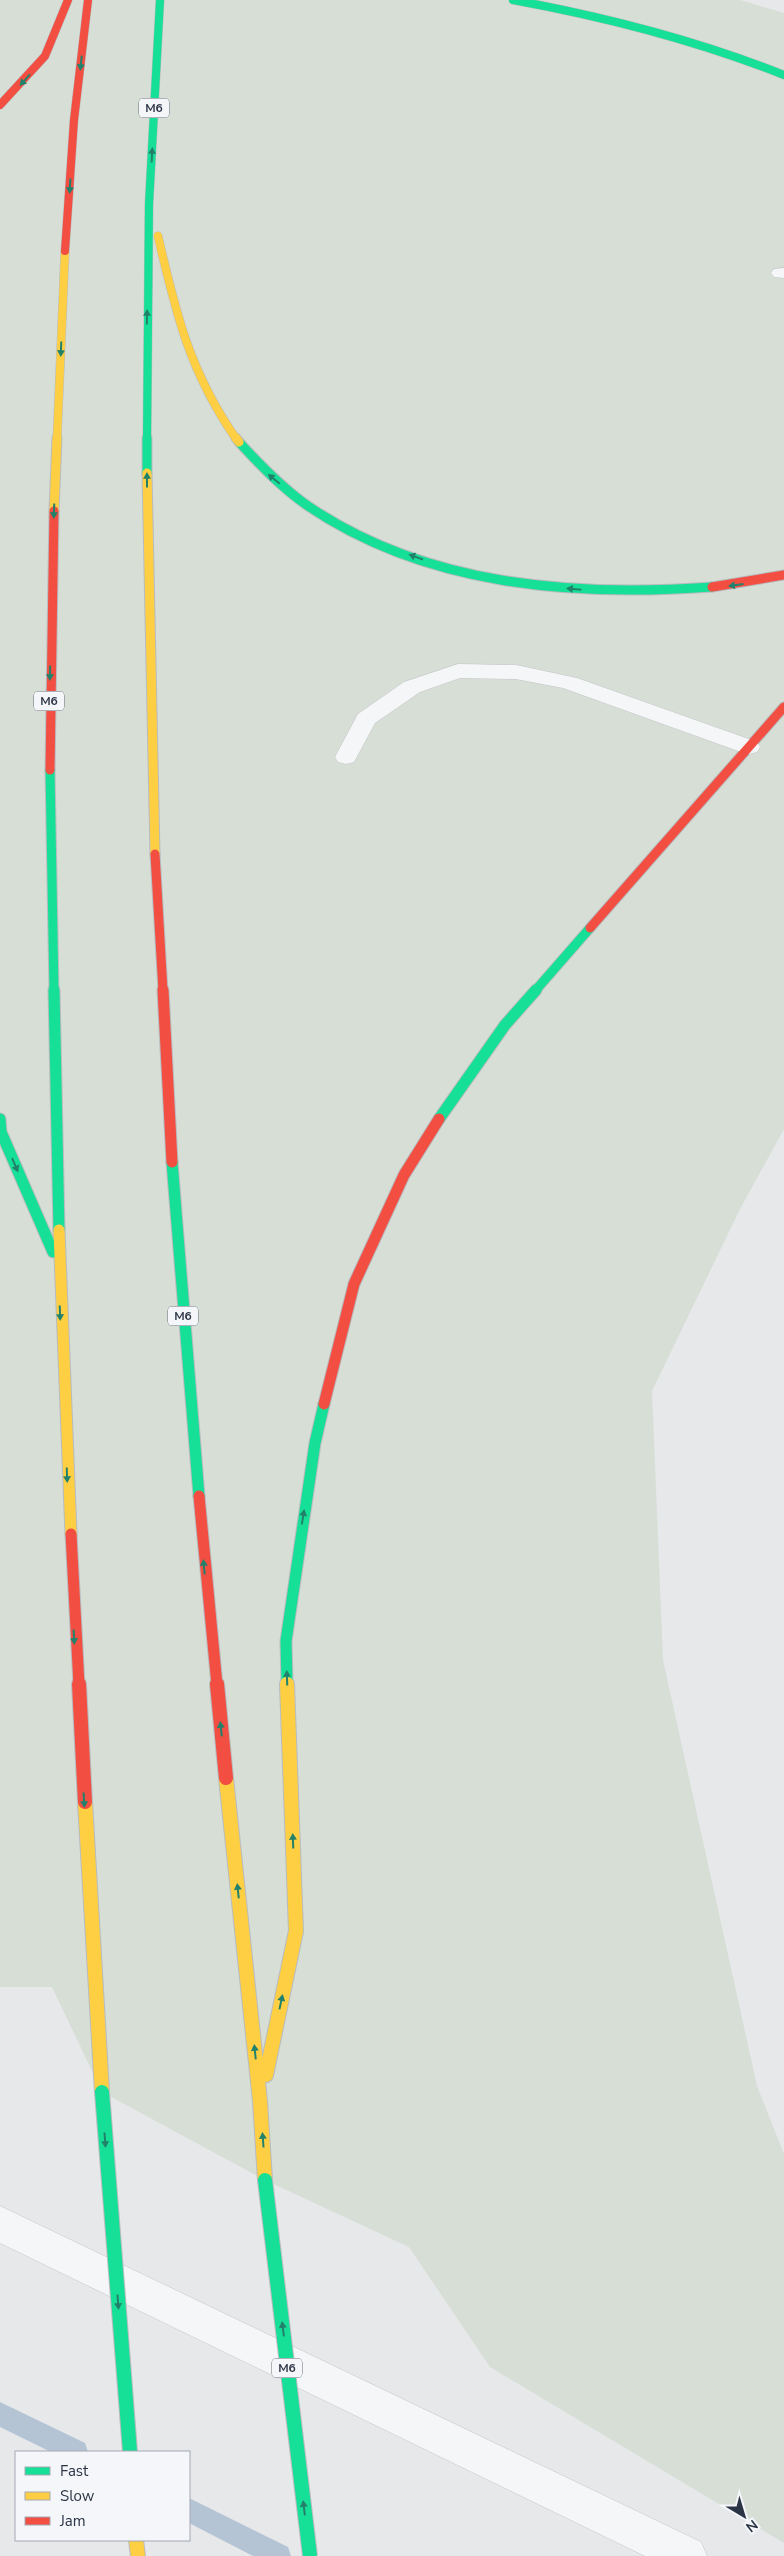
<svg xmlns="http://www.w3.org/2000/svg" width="784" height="2556" font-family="'Nunito Sans',sans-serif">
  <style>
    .green { fill: #d6ded6 }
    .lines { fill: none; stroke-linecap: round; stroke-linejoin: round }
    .stream { fill: #b4c4d5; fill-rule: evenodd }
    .lane-casing { stroke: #c4c6c8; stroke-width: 1 }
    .street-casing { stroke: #c4c6c8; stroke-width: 1 }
    .fast-far2-casing { stroke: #b8bbbf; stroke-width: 9 }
    .fast-far1-casing { stroke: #b8bbbf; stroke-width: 11 }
    .fast-casing { stroke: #b8bbbf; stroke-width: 13 }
    .slow-far3-casing { stroke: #b8bbbf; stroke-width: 9 }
    .slow-far2-casing { stroke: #b8bbbf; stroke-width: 11 }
    .slow-far1-casing { stroke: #b8bbbf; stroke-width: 13 }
    .slow-casing { stroke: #b8bbbf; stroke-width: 16 }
    .jam-far3-casing { stroke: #b8bbbf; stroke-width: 9 }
    .jam-far2-casing { stroke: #b8bbbf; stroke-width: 11 }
    .jam-far1-casing { stroke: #b8bbbf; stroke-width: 13 }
    .jam-casing { stroke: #b8bbbf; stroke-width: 16 }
    .lane { fill: #f5f6f7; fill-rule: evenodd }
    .street { fill: #f5f6f7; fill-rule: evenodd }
    .fast-far2 { stroke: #16e098; stroke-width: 8 }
    .fast-far1 { stroke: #16e098; stroke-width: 9 }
    .fast { stroke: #16e098; stroke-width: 11 }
    .slow-far3 { stroke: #ffcf43; stroke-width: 8 }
    .slow-far2 { stroke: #ffcf43; stroke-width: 9 }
    .slow-far1 { stroke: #ffcf43; stroke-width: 11 }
    .slow { stroke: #ffcf43; stroke-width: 14 }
    .jam-far3 { stroke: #f24e42; stroke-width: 8 }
    .jam-far2 { stroke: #f24e42; stroke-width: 9 }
    .jam-far1 { stroke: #f24e42; stroke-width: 11 }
    .jam { stroke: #f24e42; stroke-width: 14 }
    .fast-bridge-casing { stroke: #b8bbbf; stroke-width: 16; stroke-linecap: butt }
    .fast-bridge { stroke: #16e098; stroke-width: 14 }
    .oneway { fill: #22816a }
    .labels { text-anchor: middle; stroke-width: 4; stroke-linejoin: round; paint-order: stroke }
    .shield { fill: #f4f6f9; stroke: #676e7b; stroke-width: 1 }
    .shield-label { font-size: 12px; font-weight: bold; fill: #2b3445 }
  </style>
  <rect width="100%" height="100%" fill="#e6e8ea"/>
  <path class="green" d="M0,0H740L784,13V1129L740,1209L652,1391L663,1660L757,2086L784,2154V2543L490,2367L409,2247L265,2180L102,2092L52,1987H0Z"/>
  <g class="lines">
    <path class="stream" d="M0,2402L85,2443L88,2452H51L0,2427Z
      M189,2498L288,2547L291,2556H253L189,2523Z"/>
    <defs>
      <path id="lane" d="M784,268V278L774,277L771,273L774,269Z
        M458,664L516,665L577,678L757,742L760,747L757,752L749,754L741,752L563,688L516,679L460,678L420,692L375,723L354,762L346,764L338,762L335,757L358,714L404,682Z"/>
      <path id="street" d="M0,2206L701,2542L707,2556H645L0,2243Z"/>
      <path id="fast-far2" d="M513,0C606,17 696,40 784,75
        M147,440L149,204L160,0"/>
      <path id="fast-far1" d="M239,442C260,465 282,488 308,506C426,586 574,597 712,587
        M147,473V438
        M50,770L54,991
        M535,991L590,928"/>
      <path id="fast" d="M54,990L59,1230
        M0,1119L1,1132L53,1252
        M439,1119L505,1025L536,990
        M172,1162L199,1496
        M287,1683L286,1641L315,1443L324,1404"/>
      <path id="slow-far3" d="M158,236C176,314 190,373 237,440
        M57,440L65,251"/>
      <path id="slow-far2" d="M236,438L239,442
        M147,473L155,854
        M54,511L57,438"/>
      <path id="slow-far1" d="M59,1230L71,1534"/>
      <path id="slow" d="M226,1778L260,2101L265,2180
        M85,1802L102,2092
        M266,2075L296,1931L287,1684
        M136,2540L138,2556"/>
      <path id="jam-far3" d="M0,105L45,56L68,0
        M65,251L74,120L88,0"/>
      <path id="jam-far2" d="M712,587L784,575
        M50,770L54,511
        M155,854L163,991
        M590,928L784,707"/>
      <path id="jam-far1" d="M163,990L172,1162
        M324,1404L354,1284L404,1175L439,1119
        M199,1496L217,1685
        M71,1534L79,1685"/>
      <path id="jam" d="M79,1684L85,1802
        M217,1684L226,1778"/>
    </defs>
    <use href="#lane" class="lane-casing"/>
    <use href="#street" class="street-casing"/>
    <use href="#fast-far2" class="fast-far2-casing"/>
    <use href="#fast-far1" class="fast-far1-casing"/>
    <use href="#fast" class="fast-casing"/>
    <use href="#slow-far3" class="slow-far3-casing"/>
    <use href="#slow-far2" class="slow-far2-casing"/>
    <use href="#slow-far1" class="slow-far1-casing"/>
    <use href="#slow" class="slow-casing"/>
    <use href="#jam-far3" class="jam-far3-casing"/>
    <use href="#jam-far2" class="jam-far2-casing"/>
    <use href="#jam-far1" class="jam-far1-casing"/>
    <use href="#jam" class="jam-casing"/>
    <use href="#lane" class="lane"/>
    <use href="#street" class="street"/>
    <use href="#fast-far2" class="fast-far2"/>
    <use href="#fast-far1" class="fast-far1"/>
    <use href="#fast" class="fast"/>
    <use href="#slow-far3" class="slow-far3"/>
    <use href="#slow-far2" class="slow-far2"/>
    <use href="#slow-far1" class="slow-far1"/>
    <use href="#slow" class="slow"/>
    <use href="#jam-far3" class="jam-far3"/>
    <use href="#jam-far2" class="jam-far2"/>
    <use href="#jam-far1" class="jam-far1"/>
    <use href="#jam" class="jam"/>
    <defs>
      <path id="fast-bridge" d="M102,2092L130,2452
        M265,2180L310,2556"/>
    </defs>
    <use href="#fast-bridge" class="fast-bridge-casing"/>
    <use href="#fast-bridge" class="fast-bridge"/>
  </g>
  <defs><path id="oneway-solid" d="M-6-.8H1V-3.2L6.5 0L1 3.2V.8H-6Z" transform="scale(1.25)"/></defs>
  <g class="oneway">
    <use href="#oneway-solid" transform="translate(81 63) rotate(96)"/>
    <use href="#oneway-solid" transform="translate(25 80) rotate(132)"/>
    <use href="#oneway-solid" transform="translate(152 155) rotate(-87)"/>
    <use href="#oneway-solid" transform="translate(70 186) rotate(93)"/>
    <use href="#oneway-solid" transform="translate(147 317) rotate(-89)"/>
    <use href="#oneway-solid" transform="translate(61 349) rotate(92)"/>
    <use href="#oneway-solid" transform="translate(274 479) rotate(-141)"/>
    <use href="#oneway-solid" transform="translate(147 480) rotate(-90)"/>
    <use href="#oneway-solid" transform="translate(54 511) rotate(92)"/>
    <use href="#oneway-solid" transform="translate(416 557) rotate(-161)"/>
    <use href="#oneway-solid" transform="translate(736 585) rotate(172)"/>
    <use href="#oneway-solid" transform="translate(574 589) rotate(-175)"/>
    <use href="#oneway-solid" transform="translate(50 673) rotate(91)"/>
    <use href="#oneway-solid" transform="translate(15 1165) rotate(67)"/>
    <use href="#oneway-solid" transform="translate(60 1313) rotate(88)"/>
    <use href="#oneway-solid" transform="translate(67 1475) rotate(88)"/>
    <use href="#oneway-solid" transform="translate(303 1517) rotate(-81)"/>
    <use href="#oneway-solid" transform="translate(204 1567) rotate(-95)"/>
    <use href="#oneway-solid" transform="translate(74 1637) rotate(87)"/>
    <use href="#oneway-solid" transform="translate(287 1678) rotate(-92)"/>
    <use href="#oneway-solid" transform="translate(221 1729) rotate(-96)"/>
    <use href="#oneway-solid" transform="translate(84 1800) rotate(87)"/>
    <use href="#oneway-solid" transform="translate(293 1841) rotate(-92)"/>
    <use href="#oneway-solid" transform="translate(238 1891) rotate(-96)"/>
    <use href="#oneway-solid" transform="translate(281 2002) rotate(-78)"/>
    <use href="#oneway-solid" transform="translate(255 2052) rotate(-96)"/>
    <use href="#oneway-solid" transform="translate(105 2140) rotate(86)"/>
    <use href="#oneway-solid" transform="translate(263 2140) rotate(-94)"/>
    <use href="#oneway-solid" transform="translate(118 2302) rotate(86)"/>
    <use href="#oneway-solid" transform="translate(283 2329) rotate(-97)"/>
    <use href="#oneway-solid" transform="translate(304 2508) rotate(-97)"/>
  </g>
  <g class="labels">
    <g class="shield">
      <rect x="139" y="98.5" width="30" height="19" rx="4"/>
      <rect x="34" y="691.5" width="30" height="19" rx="4"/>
      <rect x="168" y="1306.5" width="30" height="19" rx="4"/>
      <rect x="272" y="2358.5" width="30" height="19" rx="4"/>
    </g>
    <g class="shield-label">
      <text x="154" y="112">M6</text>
      <text x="49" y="705">M6</text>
      <text x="183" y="1320">M6</text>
      <text x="287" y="2372">M6</text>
    </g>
  </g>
  <rect x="15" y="2451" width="175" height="90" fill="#f4f6f9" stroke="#a4a8b1"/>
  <rect x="25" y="2467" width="25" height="8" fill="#16e098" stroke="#a4a8b1"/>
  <text x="60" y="2476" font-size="15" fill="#2b3445">Fast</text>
  <rect x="25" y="2492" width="25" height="8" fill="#ffcf43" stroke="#a4a8b1"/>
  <text x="60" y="2501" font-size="15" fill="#2b3445">Slow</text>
  <rect x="25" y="2517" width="25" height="8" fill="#f24e42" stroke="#a4a8b1"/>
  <text x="60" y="2526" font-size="15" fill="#2b3445">Jam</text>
  <g transform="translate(744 2516) rotate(142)" stroke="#f4f6f9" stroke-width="4" paint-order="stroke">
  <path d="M0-4L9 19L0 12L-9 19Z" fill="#2b3445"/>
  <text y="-8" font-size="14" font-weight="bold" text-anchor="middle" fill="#2b3445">N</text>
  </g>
</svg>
